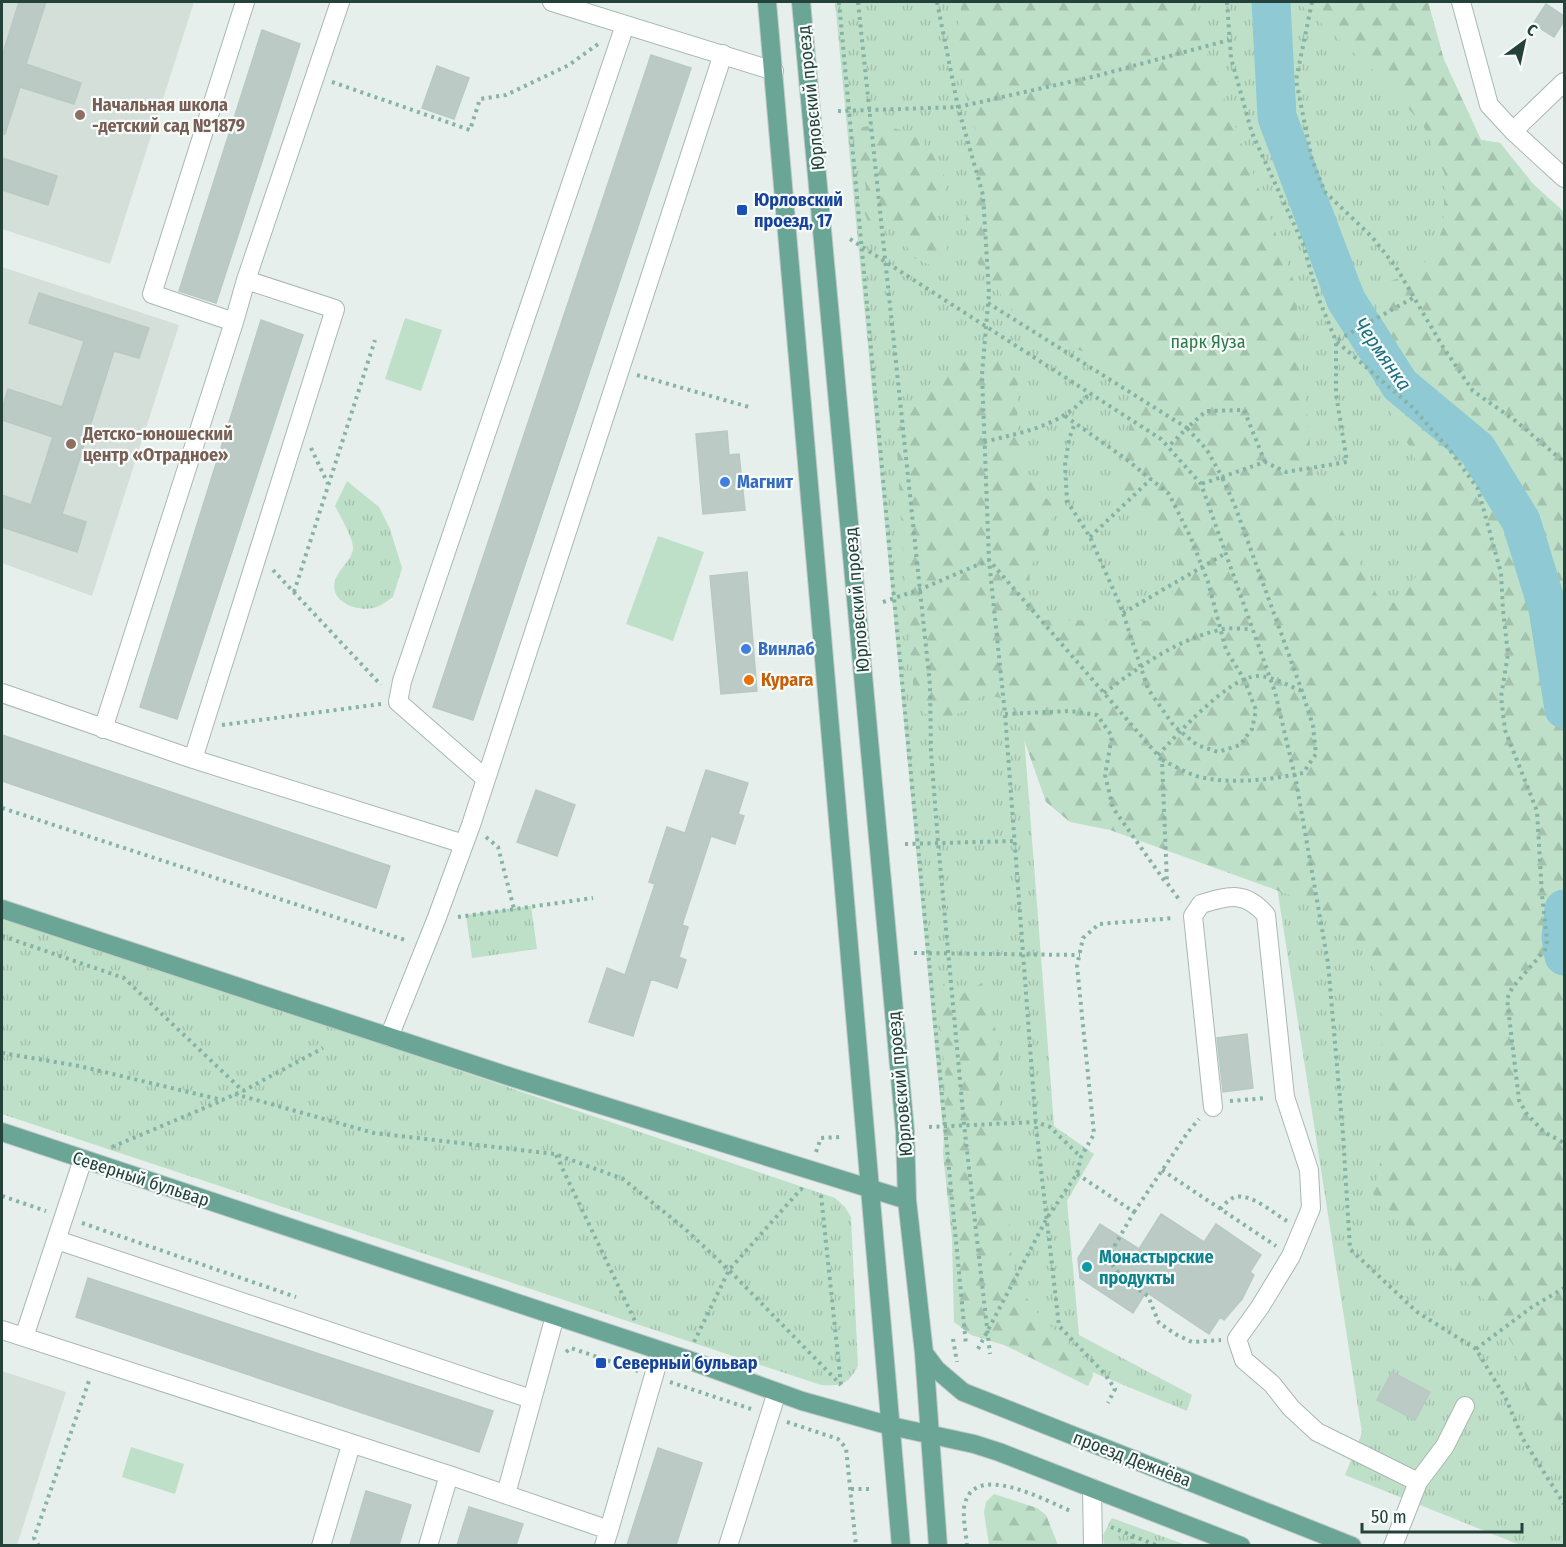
<svg xmlns="http://www.w3.org/2000/svg" width="1566" height="1547" font-family="'Fira Sans Condensed',sans-serif">
  <style>
    .built { fill: #d4dfda }
    .grass { fill: url(#grass-tufts) }
    .forest { fill: url(#forest-firs) }
    .pitch { fill: #bfe0c8 }
    .lines { fill: none; stroke-linecap: round; stroke-linejoin: round }
    .river { stroke: #8ec9d4; stroke-width: 39 }
    .building { fill: #bbcac4; stroke: #b8c9c2; stroke-width: 1.5 }
    .minor-casing { stroke: #a8b8b2; stroke-width: 20 }
    .major-casing { stroke: #c2cac8; stroke-width: 20 }
    .path { stroke: #86b3a5; stroke-width: 4; stroke-dasharray: 3 4.5; stroke-linecap: butt }
    .minor { stroke: #fff; stroke-width: 18 }
    .major { stroke: #6aa596; stroke-width: 18 }
    .education-dot { fill: #8d6e63; stroke: #f7fbf9; stroke-width: 2 }
    .transit-dot { fill: #1a4fb4; stroke: #f7fbf9; stroke-width: 2 }
    .shop-dot { fill: #3f7fe0; stroke: #f7fbf9; stroke-width: 2 }
    .food-dot { fill: #e8710a; stroke: #f7fbf9; stroke-width: 2 }
    .culture-dot { fill: #0f9aa8; stroke: #f7fbf9; stroke-width: 2 }
    .labels { text-anchor: middle; stroke-width: 4.5; stroke-linejoin: round; paint-order: stroke }
    .street-label { font-size: 18px; fill: #24423a; stroke: #f7fbf9 }
    .education-label { font-size: 18px; font-weight: bold; fill: #785e54; stroke: #f7fbf9; text-anchor: start }
    .transit-label { font-size: 18px; font-weight: bold; fill: #164399; stroke: #f7fbf9; text-anchor: start }
    .park-label { font-size: 18px; fill: #2d7a4b; stroke: #f7fbf9 }
    .shop-label { font-size: 18px; font-weight: bold; fill: #366cbe; stroke: #f7fbf9; text-anchor: start }
    .food-label { font-size: 18px; font-weight: bold; fill: #c56008; stroke: #f7fbf9; text-anchor: start }
    .culture-label { font-size: 18px; font-weight: bold; fill: #0d838f; stroke: #f7fbf9; text-anchor: start }
    .water-label { font-size: 20px; font-style: italic; fill: #1c6f80; stroke: #f7fbf9 }
  </style>
  <defs>
    <pattern id="grass-tufts" width="24" height="20" patternUnits="userSpaceOnUse" patternTransform="scale(1.5)"><rect width="24" height="20" fill="#bfe0c8"/><path d="M3 7l-1-3M5 7V3M7 7l1-3M15 17l-1-3M17 17v-4M19 17l1-3" fill="none" stroke="#a4c1ad"/></pattern>
    <pattern id="forest-firs" width="22" height="20" patternUnits="userSpaceOnUse" patternTransform="scale(1.5)"><rect width="22" height="20" fill="#bfe0c8"/><path d="M5 1l3.5 6h-7zM16 11l3.5 6h-7z" fill="#a4c1ad"/></pattern>
  </defs>
  <rect width="100%" height="100%" fill="#e6efeb"/>
  <path class="built" d="M2,2H194L110,264L2,229Z
    M2,267L179,325L92,596L2,563Z
    M2,1371L66,1392L17,1545H2Z"/>
  <path class="grass" d="M835,2H1428L1444,60L1481,140L1500,143L1533,184L1564,212V1545H1520L1345,1475L1362,1433L1262,791L1020,682L1054,1126L1094,1154L1067,1201L1079,1335L1192,1395L1187,1411L961,1318Z
    M347,481L379,507L390,529L402,568L393,597C387,601 379,607 373,608C356,612 329,601 335,581C338,569 352,560 353,549C354,539 340,516 335,506Z
    M531,906L537,949L472,958L466,915Z
    M2,918L74,940L835,1198L845,1207L851,1217L858,1366C848,1385 841,1386 821,1385L2,1114Z
    M1112,1518L1186,1545H1104L1103,1535Z"/>
  <path class="forest" d="M961,2H1196L1194,18L1295,284L1313,476L1380,601L1398,603L1422,568L1415,457L1376,386L1369,331L1390,281L1415,273L1432,254L1443,228L1445,175L1424,127L1387,83L1301,5L1300,2H1428L1444,60L1481,140L1500,143L1533,184L1564,212V1450L1529,1401L1515,1348L1484,1299L1373,1194L1385,1142L1379,976L1349,931L1298,898L1110,830L1070,822L1046,802L1010,700L983,694L965,711L938,721L924,713L914,695L905,588L896,432L922,390L968,356L1005,362L1018,383L1017,425L1025,469L1054,508L1046,545L1030,566L1029,593L1045,620L1167,621L1180,556L1116,488L1136,396L1098,356L1046,340L1022,323L973,257L965,226L977,135L953,48L961,9Z
    M884,125L916,135L931,152L948,182L935,214L947,248L939,269L914,258L897,230L875,227L867,219L863,209L866,187L855,145L862,127Z
    M943,980L947,992L957,997L982,983L998,1038L1000,1107L1006,1152L1012,1266L1019,1287L1038,1314L1092,1366L1093,1376L1088,1386L1004,1345L971,1335L954,1322L952,1239L943,1154L946,1082L936,987Z
    M994,1494L1037,1508L1046,1515L1058,1545H989L984,1512L986,1502Z"/>
  <path class="pitch" d="M405,318L442,330L421,391L385,379Z
    M658,536L704,552L673,641L626,624Z
    M131,1447L184,1464L175,1494L122,1477Z"/>
  <g class="lines">
    <path class="river" d="M1271,2L1277,117L1346,300L1400,385L1477,449L1521,521L1548,609L1564,709
      M1564,909L1561,938L1564,956"/>
  </g>
  <path class="building" d="M19,2H46L26,64L81,83L74,104L20,87L5,134H2V56Z
    M1546,4L1564,16V21L1554,37L1533,24Z
    M262,30L300,44L216,303L179,291Z
    M651,55L691,68L473,720L433,707Z
    M437,66L469,78L454,119L422,108Z
    M2,158L57,176L48,205L2,190Z
    M39,293L149,328L139,358L114,351L62,514L86,522L77,552L2,527V495L31,505L53,437L2,420V409L8,389L62,407L84,341L29,323Z
    M261,320L303,335L177,719L140,707Z
    M727,431L729,455L739,454L745,510L703,514L696,434Z
    M747,572L757,691L721,694L710,576Z
    M2,735L390,866L376,908L2,781Z
    M706,770L748,783L738,814L744,816L735,844L711,836L682,925L688,927L679,957L686,960L677,988L651,979L633,1036L589,1022L607,968L625,975L655,884L649,882L667,827L685,833Z
    M536,790L575,805L557,856L517,842Z
    M1247,1034L1253,1088L1223,1092L1217,1038Z
    M1161,1214L1204,1242L1216,1224L1261,1255L1250,1272L1254,1275L1242,1299L1224,1320L1220,1317L1209,1334L1146,1292L1133,1313L1080,1278L1078,1258L1100,1224L1139,1249Z
    M88,1278L493,1411L479,1452L76,1317Z
    M1392,1372L1430,1392L1415,1420L1377,1400Z
    M658,1448L702,1463L676,1545H627Z
    M366,1491L411,1505L399,1545H350Z
    M469,1507L523,1524L516,1545H457Z"/>
  <g class="lines">
    <defs>
      <path id="minor" d="M552,2L774,71
        M1461,2L1489,105L1513,131L1564,178
        M1513,131L1564,82
        M234,322L246,280
        M2,693L193,759L464,844
        M103,729L234,322L152,294L245,2
        M193,759L335,309L246,280L340,2
        M486,779L398,702L402,681L625,25
        M389,1037L436,920L471,825L723,54
        M1213,1107L1193,916L1201,904C1228,896 1245,890 1266,915L1285,1097L1309,1170L1311,1208L1291,1256L1260,1307L1237,1339L1244,1360L1272,1384L1291,1408L1317,1432L1418,1482L1445,1446L1465,1406
        M57,1240L531,1399
        M2,1330L449,1475L428,1546
        M24,1337L83,1159
        M449,1475L609,1530L604,1546
        M1092,1488L1093,1546
        M506,1494L555,1316
        M609,1530L661,1351
        M321,1546L351,1445
        M728,1546L777,1392
        M1393,1546L1418,1482"/>
      <path id="major" d="M767,2L901,1546
        M801,2L905,1131L907,1200L924,1353L938,1546
        M2,909L511,1077L907,1200
        M2,1132L686,1359L802,1401L891,1426L974,1444L999,1452L1241,1546
        M924,1353L936,1369L963,1392L1352,1546"/>
    </defs>
    <use href="#minor" class="minor-casing"/>
    <use href="#major" class="major-casing"/>
    <path class="path" d="M839,2L894,598L966,1345
      M858,2L930,685L931,752L938,842L964,1124L990,1354
      M937,2L958,107L983,195L989,293L982,374L989,560L1005,714L1036,1126L1059,1326L1104,1373L1115,1389L1108,1403
      M1227,2L1231,58L1252,133L1303,244L1318,297L1336,341L1412,407L1449,449L1478,489L1501,573L1503,610L1508,654L1501,697L1505,730L1537,811L1542,895L1547,941L1545,950L1512,988L1507,999L1519,1100L1526,1113L1544,1132L1564,1143
      M1312,2L1296,80L1312,160L1325,192L1372,237L1396,267L1443,347L1473,391L1517,422L1564,462
      M332,82L470,130L480,99L506,95L569,65L598,44
      M838,111L958,107L1096,76L1229,40
      M850,239L1161,439L1201,484L1275,692L1296,781L1328,963L1343,1134L1350,1249L1417,1312L1476,1349L1506,1399L1523,1439L1564,1504
      M988,303L1187,428L1168,447
      M637,375L749,407
      M1065,416L1075,423L1126,459L1169,494L1191,538L1208,582L1226,650L1244,679L1256,710L1252,729L1240,745L1218,752L1197,745L1174,726L1148,689L1121,607L1090,537L1067,501L1065,465L1069,439L1075,423
      M984,442C1026,431 1060,427 1090,393
      M311,448L328,484
      M1265,462L1244,410L1206,411L1187,428L1207,450L1222,477L1265,462L1286,472L1347,462L1336,394V341L1413,298
      M1090,537L1151,479
      M273,570L381,685
      M294,592L375,340
      M883,602L921,589L989,560L1162,760L1167,883L1181,902
      M1123,613L1226,553
      M1104,693C1139,667 1176,640 1219,630C1229,627 1242,629 1252,629
      M1005,714L1070,711L1097,715L1112,736L1105,775L1113,808L1166,883
      M222,725L381,704
      M1158,755C1178,734 1229,676 1258,676C1272,676 1289,686 1302,691
      M1162,760C1173,765 1184,772 1196,776C1230,785 1269,780 1303,773L1316,754L1313,726L1302,691L1235,506L1222,477L1201,484
      M2,808L408,941
      M486,837L498,847L514,909
      M905,844L1015,841
      M458,917L593,898
      M2,936L124,978L243,1091
      M914,953L1080,955
      M2,1053L79,1066L222,1100L243,1091L323,1048
      M235,1094L374,1133L555,1154L623,1179L684,1228L729,1270L841,1385
      M1230,1101L1267,1098
      M929,1127L1036,1122L1050,1127L1081,1157
      M112,1147L221,1101
      M816,1152L821,1138L840,1137
      M556,1155L635,1321
      M1162,1170L1276,1246
      M1077,1174L1134,1212L1115,1245L1110,1262L1125,1281L1148,1296L1159,1323L1177,1335L1192,1342L1221,1340
      M821,1195L841,1385
      M2,1196L46,1211
      M1220,1209C1225,1204 1229,1199 1235,1197C1251,1193 1273,1213 1287,1221
      M1134,1212L1188,1132L1199,1119
      M82,1223L296,1297
      M953,1339L957,1362
      M694,1342L729,1270L801,1189L803,1190
      M978,1349L1047,1218L1077,1174L1081,1157L1094,1134L1077,966L1083,938L1099,924L1174,918
      M1476,1349L1532,1307L1564,1288
      M566,1352L571,1348L638,1371
      M670,1382L751,1409
      M787,1422L838,1439L846,1448L856,1546
      M851,1489H873
      M1111,1527L1158,1546
      M1132,1536L1133,1546
      M39,1546L34,1538L90,1378
      M967,1546C966,1533 963,1520 964,1508C971,1458 1048,1502 1073,1512"/>
    <use href="#minor" class="minor"/>
    <use href="#major" class="major"/>
  </g>
  <g class="education-dot">
    <circle cx="80" cy="115" r="6"/>
    <circle cx="71" cy="444" r="6"/>
  </g>
  <g class="transit-dot">
    <rect x="736" y="204" width="12" height="12" rx="3"/>
    <rect x="595" y="1357" width="12" height="12" rx="3"/>
  </g>
  <g class="shop-dot">
    <circle cx="725" cy="482" r="6"/>
    <circle cx="746" cy="649" r="6"/>
  </g>
  <circle class="food-dot" cx="749" cy="680" r="6"/>
  <circle class="culture-dot" cx="1087" cy="1267" r="6"/>
  <g class="labels">
    <g class="street-label">
      <text transform="translate(811 98) rotate(-96)" y="6">Юрловский проезд</text>
      <text transform="translate(857 600) rotate(-95)" y="6">Юрловский проезд</text>
      <text transform="translate(900 1084) rotate(-95)" y="6">Юрловский проезд</text>
      <text transform="translate(141 1179) rotate(18)" y="6">Северный бульвар</text>
      <text transform="translate(1132 1459) rotate(21)" y="6">проезд Дежнёва</text>
    </g>
    <g class="education-label">
      <text x="92" y="111">Начальная школа<tspan x="92" dy="21">-детский сад №1879</tspan></text>
      <text x="83" y="440">Детско-юношеский<tspan x="83" dy="21">центр «Отрадное»</tspan></text>
    </g>
    <g class="transit-label">
      <text x="754" y="206">Юрловский<tspan x="754" dy="21">проезд, 17</tspan></text>
      <text x="613" y="1369">Северный бульвар</text>
    </g>
    <g class="park-label">
      <text x="1208" y="348">парк Яуза</text>
    </g>
    <g class="shop-label">
      <text x="737" y="488">Магнит</text>
      <text x="758" y="655">Винлаб</text>
    </g>
    <g class="food-label">
      <text x="761" y="686">Курага</text>
    </g>
    <g class="culture-label">
      <text x="1099" y="1263">Монастырские<tspan x="1099" dy="21">продукты</tspan></text>
    </g>
    <g class="water-label">
      <text transform="translate(1383 354) rotate(55)" y="7">Чермянка</text>
    </g>
  </g>
  <rect width="1566" height="1547" fill="none" stroke="#24423a" stroke-width="6"/>
  <g transform="translate(1524 42) rotate(33)" stroke="#f7fbf9" stroke-width="4.5" paint-order="stroke">
  <path d="M0-4.5L10 22L0 15L-10 22Z" fill="#24423a"/>
  <text y="-9" font-size="16" font-weight="bold" text-anchor="middle" fill="#24423a">С</text>
  </g>
  <path d="M1362 1523v9h160v-9" fill="none" stroke="#24423a" stroke-width="3"/>
  <text x="1371" y="1523" font-size="18" fill="#24423a" stroke="#f7fbf9" stroke-width="4.5" paint-order="stroke">50 m</text>
</svg>
